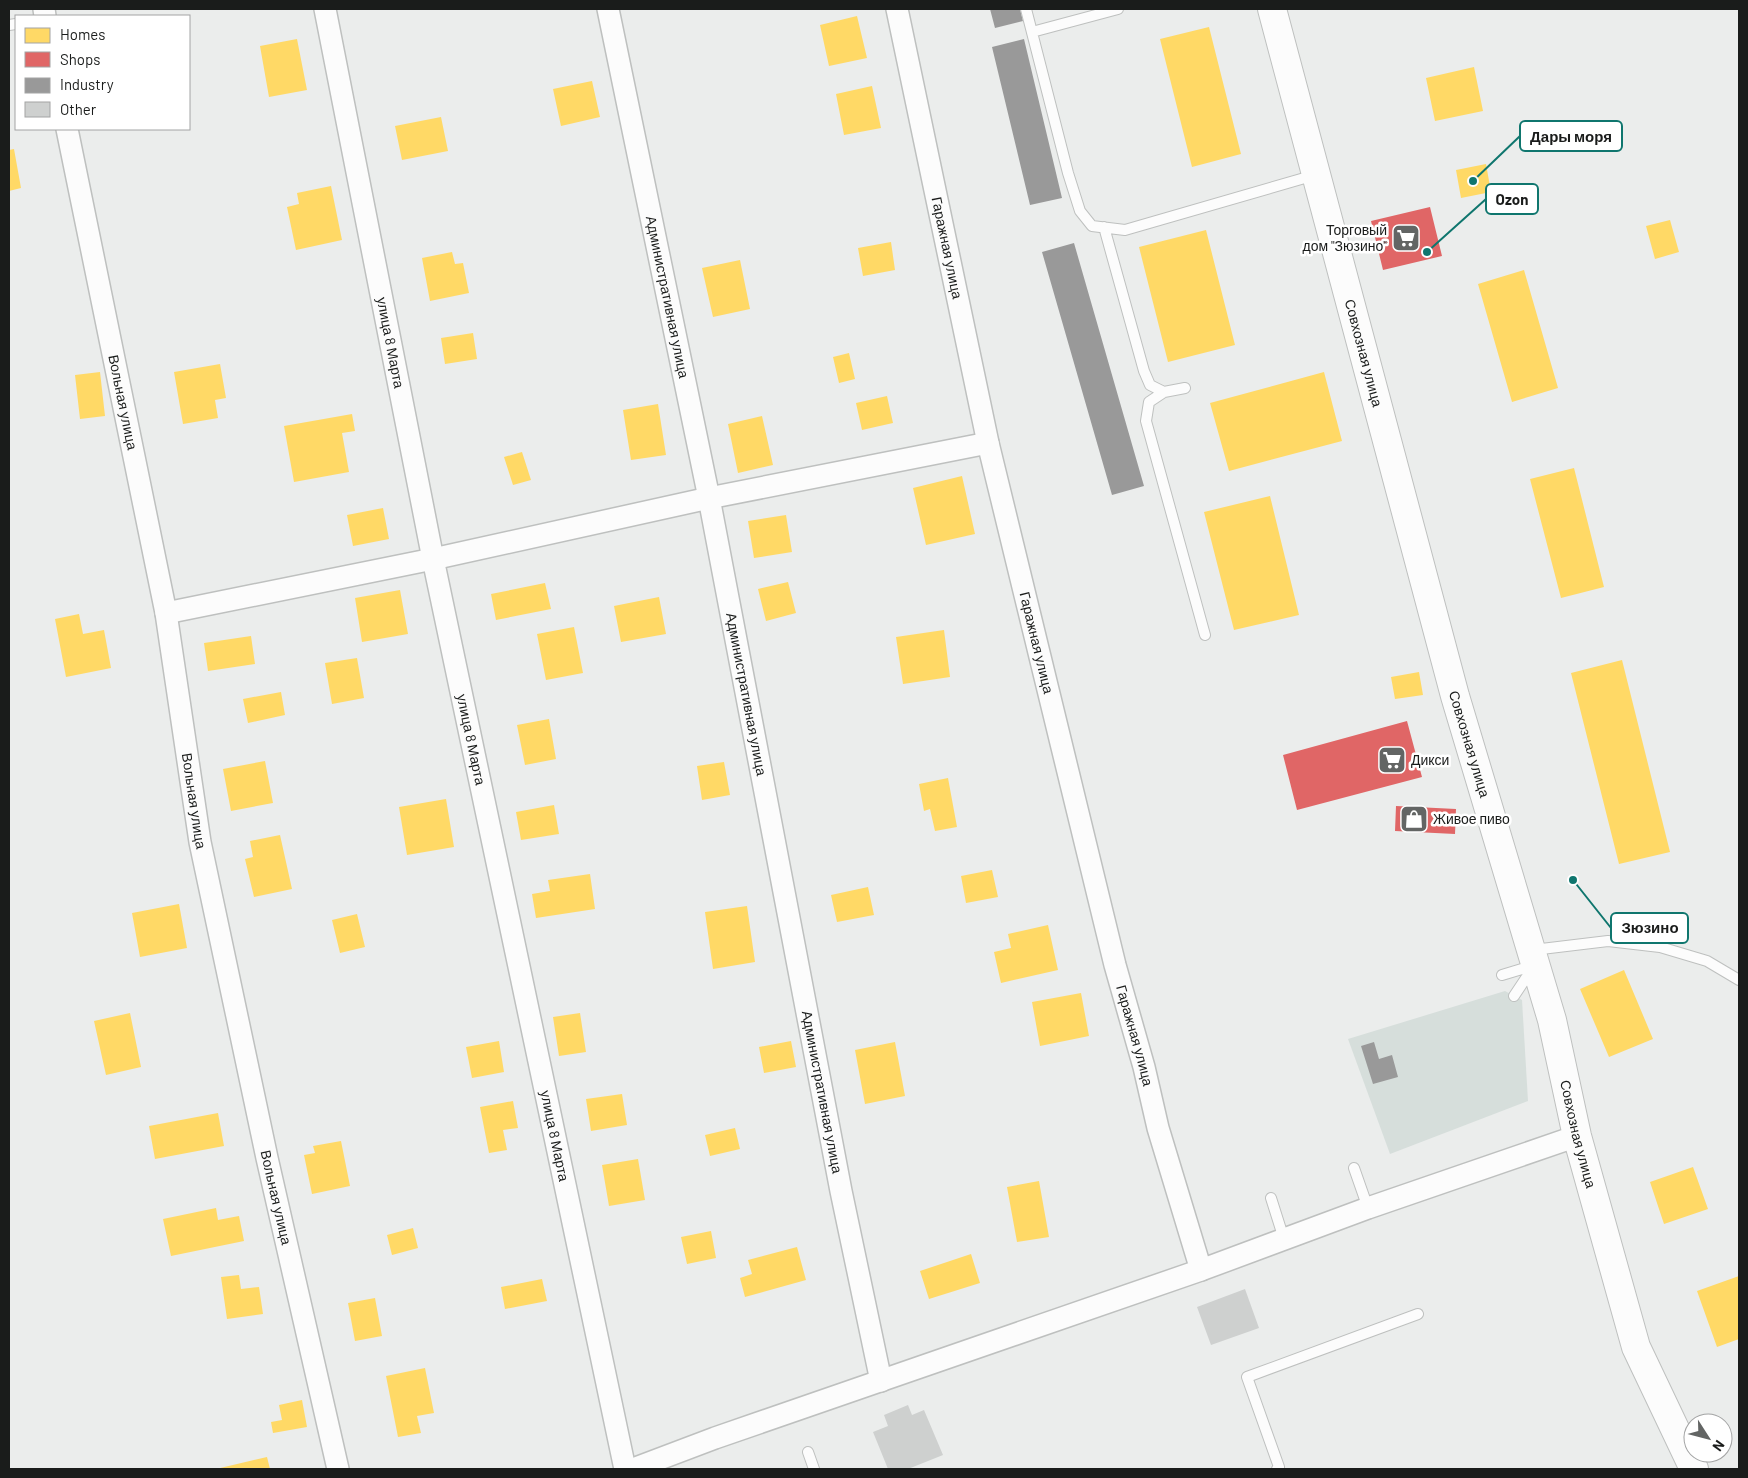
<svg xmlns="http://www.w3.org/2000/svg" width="1748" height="1478" font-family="Barlow,sans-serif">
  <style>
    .built { fill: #d6dedb }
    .homes { fill: #ffd966 }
    .shops { fill: #e06666 }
    .industry { fill: #999 }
    .building { fill: #ced0cf }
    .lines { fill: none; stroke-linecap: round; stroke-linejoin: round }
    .lane-casing { stroke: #bec0bf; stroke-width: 12 }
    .street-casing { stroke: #bec0bf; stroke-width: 24 }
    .secondary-casing { stroke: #bec0bf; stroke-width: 30 }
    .lane { stroke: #fcfcfc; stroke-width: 10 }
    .street { stroke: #fcfcfc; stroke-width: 21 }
    .secondary { stroke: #fcfcfc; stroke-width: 28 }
    .labels { text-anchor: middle; stroke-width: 5; stroke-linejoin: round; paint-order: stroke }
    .poi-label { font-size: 14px; fill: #1a1c1b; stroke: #fff; text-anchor: start }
    .street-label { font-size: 14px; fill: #1a1c1b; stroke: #fff }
    .leader { fill: none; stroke: #0f766e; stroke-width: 2 }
    .callout-dot { fill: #0f766e; stroke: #fff; stroke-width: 2 }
    .callout { fill: #fff; stroke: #0f766e; stroke-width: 2 }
    .callout-label { font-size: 15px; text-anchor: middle; font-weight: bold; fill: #1a1c1b }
  </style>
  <rect width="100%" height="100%" fill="#ebedec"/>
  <path class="built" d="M1505,991L1522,1000L1528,1101L1390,1154L1348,1039Z"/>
  <path class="homes" d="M857,16L867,58L829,66L820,25Z
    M1209,27L1241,154L1192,167L1160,39Z
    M297,39L307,90L269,97L260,46Z
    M1474,67L1483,111L1435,121L1426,78Z
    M592,81L600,117L561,126L553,89Z
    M872,86L881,128L844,135L836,94Z
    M441,117L448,151L402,160L395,126Z
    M14,149L21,188L9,191V150Z
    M1486,164L1491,192L1461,198L1456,170Z
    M331,186L342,240L296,250L287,207L299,204L297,193Z
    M1670,220L1679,252L1655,259L1646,226Z
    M1206,230L1235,345L1168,362L1139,247Z
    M891,242L895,270L863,276L858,248Z
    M452,252L455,264L463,263L469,293L430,301L422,258Z
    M740,260L750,309L713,317L702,268Z
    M1524,270L1558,388L1512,402L1478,284Z
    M473,333L477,359L445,364L441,338Z
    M849,353L855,379L839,383L833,357Z
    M220,364L226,398L215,400L218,418L183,424L174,372Z
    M100,372L105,416L80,419L75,375Z
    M1324,372L1342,441L1229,471L1210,403Z
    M887,396L893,423L862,430L856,403Z
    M658,404L666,455L631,460L623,410Z
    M352,414L355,431L342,433L349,472L294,482L284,426Z
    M762,416L773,465L738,473L728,424Z
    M522,452L531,480L513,485L504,457Z
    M1574,468L1604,587L1561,598L1530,479Z
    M962,476L975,534L926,545L913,488Z
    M1270,496L1299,615L1234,630L1204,512Z
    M383,508L389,539L353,546L347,515Z
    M786,515L792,552L754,558L748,521Z
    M788,582L796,613L766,621L758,589Z
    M545,583L551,609L496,620L491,594Z
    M400,590L408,634L362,642L355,598Z
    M659,597L666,634L621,642L614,606Z
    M79,614L83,634L104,630L111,668L66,677L55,619Z
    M574,627L583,673L546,680L537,634Z
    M944,630L950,677L903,684L896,637Z
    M251,636L255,664L208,671L204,643Z
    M357,658L364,698L332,704L325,663Z
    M1622,660L1670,852L1619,864L1571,673Z
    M1419,672L1423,695L1395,699L1391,677Z
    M281,692L285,715L248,723L243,699Z
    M549,719L556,759L525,765L517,725Z
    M265,761L273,803L231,811L223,769Z
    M724,762L730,795L702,800L697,766Z
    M948,778L957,827L935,831L930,809L924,811L919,784Z
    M446,799L454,847L407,855L399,807Z
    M554,805L559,834L521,840L516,812Z
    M280,835L292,889L254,897L245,859L253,857L250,841Z
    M992,870L998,897L966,903L961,876Z
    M590,874L595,909L536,918L532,894L550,891L548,880Z
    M868,887L874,915L837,922L831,895Z
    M179,904L187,948L140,957L132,913Z
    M747,906L755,962L713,969L705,912Z
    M357,914L365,947L340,953L332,920Z
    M1048,925L1058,970L1001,983L994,952L1011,948L1008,934Z
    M1624,970L1653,1039L1609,1057L1580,989Z
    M1081,993L1089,1036L1040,1046L1032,1002Z
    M130,1013L141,1067L106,1075L94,1021Z
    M580,1013L586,1052L559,1056L553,1017Z
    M499,1041L504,1072L472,1078L466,1047Z
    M791,1041L796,1067L764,1073L759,1047Z
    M895,1042L905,1096L865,1104L855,1050Z
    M622,1094L627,1125L591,1131L586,1099Z
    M513,1101L518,1128L503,1130L507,1150L489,1153L480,1107Z
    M218,1113L224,1146L155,1159L149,1126Z
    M735,1128L740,1149L710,1156L705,1135Z
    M341,1141L350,1186L312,1194L304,1155L315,1153L313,1146Z
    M638,1159L645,1200L609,1206L602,1165Z
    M1693,1167L1708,1209L1664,1224L1650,1182Z
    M1039,1181L1049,1237L1017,1242L1007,1187Z
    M216,1208L218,1220L239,1216L244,1241L171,1256L163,1219Z
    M413,1228L418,1248L392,1255L387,1235Z
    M711,1231L716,1258L687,1264L681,1237Z
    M797,1247L806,1280L745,1297L740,1278L752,1274L748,1260Z
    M971,1254L980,1283L929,1299L920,1271Z
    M239,1275L241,1289L259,1287L263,1314L227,1319L221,1277Z
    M1739,1276V1339L1717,1347L1697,1291Z
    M542,1279L547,1301L505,1309L501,1287Z
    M375,1298L382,1336L355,1341L348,1303Z
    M425,1368L434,1413L417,1416L421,1433L398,1437L386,1376Z
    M302,1400L307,1427L273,1433L271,1422L282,1420L279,1405Z
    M267,1457L270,1469H216Z"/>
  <path class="shops" d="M1430,207L1442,256L1383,270L1371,221Z
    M1407,721L1422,777L1297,810L1283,755Z
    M1396,806L1456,809L1455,834L1395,831Z"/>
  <path class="industry" d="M990,9H1020L1023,21L995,28Z
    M1024,39L1062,198L1030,205L992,47Z
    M1074,243L1144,486L1112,495L1042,252Z
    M1374,1042L1379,1059L1392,1055L1398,1077L1373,1084L1361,1046Z"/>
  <path class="building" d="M1245,1289L1259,1328L1211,1345L1197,1307Z
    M908,1405L912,1415L924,1410L943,1455L908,1469H888L873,1432L888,1426L884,1415Z"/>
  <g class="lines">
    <defs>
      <path id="lane" d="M1026,9L1068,173L1080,211L1092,226L1125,230L1315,175
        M9,25L16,24
        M1032,32L1118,9
        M1104,227L1144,371L1150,385L1164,392
        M1185,388L1164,392L1149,402L1146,421L1205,635
        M1533,950L1608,941L1660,947L1707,961L1739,980
        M1502,975L1535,965
        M1514,996L1532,969
        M1354,1168L1368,1208
        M1271,1198L1284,1239
        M808,1452L814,1469
        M1277,1469L1279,1467L1247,1377L1418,1314"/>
      <g id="street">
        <path d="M44,9L45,16"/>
        <path id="s1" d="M325,9L433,559L625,1469"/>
        <path id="s2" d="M608,9L709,498L841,1191L881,1381"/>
        <path id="s3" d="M897,9L988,443L1115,965L1144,1067L1158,1128L1201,1270"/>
        <path id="s4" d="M67,129L166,613L200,842L267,1158L338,1469"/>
        <path d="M166,613L433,559L709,498L988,443"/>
        <path d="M633,1469L715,1438L1201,1270L1368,1208L1577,1136"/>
      </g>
      <g id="secondary">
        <path id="s5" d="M1272,9L1455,696L1552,1020L1577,1136L1636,1347L1694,1469"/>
      </g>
    </defs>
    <use href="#lane" class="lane-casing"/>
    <use href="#street" class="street-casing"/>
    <use href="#secondary" class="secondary-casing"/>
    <use href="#lane" class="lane"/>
    <use href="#street" class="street"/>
    <use href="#secondary" class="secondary"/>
  </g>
  <defs>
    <symbol id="supermarket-square" viewBox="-11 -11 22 22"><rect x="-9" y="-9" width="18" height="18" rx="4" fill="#636564" stroke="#fff"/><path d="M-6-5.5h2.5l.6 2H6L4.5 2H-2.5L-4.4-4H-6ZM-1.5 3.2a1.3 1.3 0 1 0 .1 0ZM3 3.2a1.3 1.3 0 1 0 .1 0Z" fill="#fff"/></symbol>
    <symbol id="shop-square" viewBox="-11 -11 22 22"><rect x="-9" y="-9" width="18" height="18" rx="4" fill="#636564" stroke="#fff"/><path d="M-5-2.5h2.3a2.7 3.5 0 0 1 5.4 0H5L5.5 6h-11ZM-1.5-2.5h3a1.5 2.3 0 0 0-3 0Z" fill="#fff"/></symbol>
  </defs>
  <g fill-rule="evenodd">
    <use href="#supermarket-square" x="1390" y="222" width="32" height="32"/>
    <use href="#supermarket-square" x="1376" y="744" width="32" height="32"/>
    <use href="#shop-square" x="1398" y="803" width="32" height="32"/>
  </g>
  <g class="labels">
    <g class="poi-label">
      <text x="1387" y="235" text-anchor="end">Торговый<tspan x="1387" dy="16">дом "Зюзино"</tspan></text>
      <text x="1411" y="765">Дикси</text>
      <text x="1433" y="824">Живое пиво</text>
    </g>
    <g class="street-label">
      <text dy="5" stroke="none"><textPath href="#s3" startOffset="244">Гаражная улица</textPath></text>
      <text dy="5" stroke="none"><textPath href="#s2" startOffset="294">Административная улица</textPath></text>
      <text dy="5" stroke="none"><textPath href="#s1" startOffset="340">улица 8 Марта</textPath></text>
      <text dy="5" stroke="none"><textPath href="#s5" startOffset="356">Совхозная улица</textPath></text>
      <text dy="5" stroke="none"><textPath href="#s4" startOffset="279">Вольная улица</textPath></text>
      <text dy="5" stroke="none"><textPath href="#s3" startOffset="649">Гаражная улица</textPath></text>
      <text dy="5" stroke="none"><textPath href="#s2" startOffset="699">Административная улица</textPath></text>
      <text dy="5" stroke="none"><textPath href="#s1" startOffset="745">улица 8 Марта</textPath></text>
      <text dy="5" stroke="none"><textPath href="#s5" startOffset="761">Совхозная улица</textPath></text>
      <text dy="5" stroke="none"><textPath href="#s4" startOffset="684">Вольная улица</textPath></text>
      <text dy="5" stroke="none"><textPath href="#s3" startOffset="1054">Гаражная улица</textPath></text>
      <text dy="5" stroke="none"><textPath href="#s2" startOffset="1104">Административная улица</textPath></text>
      <text dy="5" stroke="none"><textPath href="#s5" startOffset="1166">Совхозная улица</textPath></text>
      <text dy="5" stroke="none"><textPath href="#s1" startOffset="1150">улица 8 Марта</textPath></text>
      <text dy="5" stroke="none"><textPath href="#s4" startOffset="1089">Вольная улица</textPath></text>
    </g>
  </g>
  <path class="leader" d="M1473 181L1520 136M1427 252L1486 199M1573 880L1611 928"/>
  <g class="callout-dot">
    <circle cx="1473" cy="181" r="5"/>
    <circle cx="1427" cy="252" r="5"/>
    <circle cx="1573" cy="880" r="5"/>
  </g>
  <g class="callout">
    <rect x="1520" y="121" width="102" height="30" rx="5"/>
    <rect x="1486" y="184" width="52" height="30" rx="5"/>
    <rect x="1611" y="913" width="77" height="30" rx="5"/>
  </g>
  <g class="callout-label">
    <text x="1571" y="142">Дары моря</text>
    <text x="1512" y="205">Ozon</text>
    <text x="1650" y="933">Зюзино</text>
  </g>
  <rect width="1748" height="1478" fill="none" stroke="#1a1c1b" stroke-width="20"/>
  <rect x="15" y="15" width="175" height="115" fill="#ffffff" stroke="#a3a4a4"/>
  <rect x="25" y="28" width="25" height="15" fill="#ffd966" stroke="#a3a4a4"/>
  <text x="60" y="40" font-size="15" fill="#1a1c1b">Homes</text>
  <rect x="25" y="52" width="25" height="15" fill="#e06666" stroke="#a3a4a4"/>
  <text x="60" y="65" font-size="15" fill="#1a1c1b">Shops</text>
  <rect x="25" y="78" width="25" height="15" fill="#999999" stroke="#a3a4a4"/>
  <text x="60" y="90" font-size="15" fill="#1a1c1b">Industry</text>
  <rect x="25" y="102" width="25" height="15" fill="#ced0cf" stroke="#a3a4a4"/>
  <text x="60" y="115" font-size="15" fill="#1a1c1b">Other</text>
  <g transform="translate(1708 1438) rotate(126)"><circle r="24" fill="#ffffff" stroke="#a3a4a4"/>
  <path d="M0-4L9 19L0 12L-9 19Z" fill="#636564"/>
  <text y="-8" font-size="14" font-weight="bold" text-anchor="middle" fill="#1a1c1b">N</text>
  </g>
</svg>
